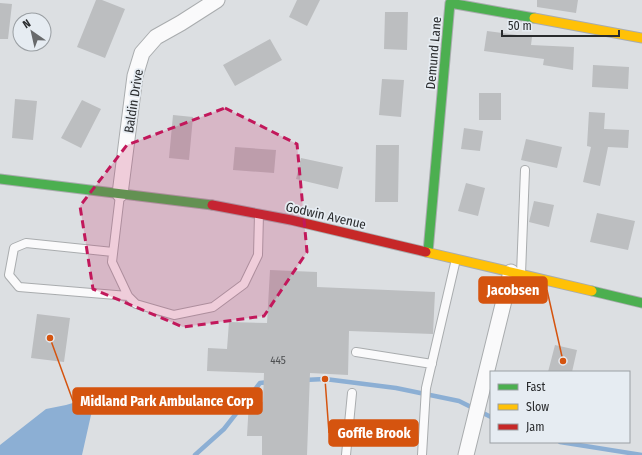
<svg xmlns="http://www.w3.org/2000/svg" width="642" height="455" font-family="'Fira Sans Condensed',sans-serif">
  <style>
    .water { fill: #8cafd4 }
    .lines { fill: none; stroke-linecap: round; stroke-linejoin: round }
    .stream { stroke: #8cafd4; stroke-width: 4.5 }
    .building { fill: #bcbec0 }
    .lane-casing { stroke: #a9acae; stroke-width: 10 }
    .street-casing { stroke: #a9acae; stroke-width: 17 }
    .fast-casing { stroke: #a9acae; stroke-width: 11 }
    .slow-casing { stroke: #a9acae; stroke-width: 11 }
    .jam-casing { stroke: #a9acae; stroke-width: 11 }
    .lane { stroke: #fafafb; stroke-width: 8 }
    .street { stroke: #fafafb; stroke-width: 15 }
    .fast { stroke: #4caf50; stroke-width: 9 }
    .slow { stroke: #ffc107; stroke-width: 9 }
    .jam { stroke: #c62828; stroke-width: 9 }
    .marked { fill: #c2185b; fill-opacity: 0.2; stroke: #c2185b; stroke-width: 3; stroke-dasharray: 8 5; stroke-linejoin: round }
    .labels { text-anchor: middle; stroke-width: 3.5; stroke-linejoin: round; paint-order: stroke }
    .number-label { font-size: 11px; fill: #4e5052 }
    .street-label { font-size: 13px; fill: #292b2d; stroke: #e6ecf2 }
    .leader { fill: none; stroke: #d5540f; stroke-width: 1.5 }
    .callout-dot { fill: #d5540f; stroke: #e6ecf2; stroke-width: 1.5 }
    .callout { fill: #d5540f; stroke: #d5540f; stroke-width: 1.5 }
    .callout-label { font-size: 14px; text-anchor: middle; font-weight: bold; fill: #fff }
  </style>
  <rect width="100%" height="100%" fill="#dcdfe2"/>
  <path class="water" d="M100,395L91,415L82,455H0V445L46,409L66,405Z"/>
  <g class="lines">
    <path class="stream" d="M304,380L325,379L396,388L459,401L491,417
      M560,442L642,455
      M195,455L224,429L260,383L269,382"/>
  </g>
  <path class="building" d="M96,0H102L125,9L105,58L77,47Z
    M297,0H320L307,26L289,17Z
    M537,0H578L576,13L537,7Z
    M0,3L12,4L8,39H0Z
    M385,12H408L407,50L384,49Z
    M487,31L532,37L531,45L574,47L573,70L543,65L544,59L484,51Z
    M270,39L282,60L235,86L223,65Z
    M593,65L629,67L628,89L592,87Z
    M382,79L404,80L401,117L379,115Z
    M479,93H501V120H479Z
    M15,99L37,101L33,140L12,138Z
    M82,100L101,109L81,148L61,138Z
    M589,112L605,113L604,129L629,130L628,148L608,147L600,186L583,182L591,147L587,146Z
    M173,115L193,117L189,160L169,158Z
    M464,128L483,131L480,151L461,149Z
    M526,139L562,147L557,168L521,160Z
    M376,145H399L398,202H375Z
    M235,147L276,150L274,173L233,170Z
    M301,158L343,167L338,189L296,179Z
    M466,183L485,188L478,216L458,211Z
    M534,201L554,205L549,227L529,222Z
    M597,213L635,221L628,250L590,242Z
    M270,270L317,272V287L435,292L433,334L349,331L348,375L310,373L307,455H262V436H247L249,401L263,402L264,373L207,371L208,348L227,349L229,322L267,323Z
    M37,314L70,318L64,362L31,358Z
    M555,345L577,350L572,372H548Z"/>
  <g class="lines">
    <defs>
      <path id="lane" d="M120,195L112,262L128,296L136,304L174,315L213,307L244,284L258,255L259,214
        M113,252L26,243L14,248L9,275L19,287L128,296
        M521,274L525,170
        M356,352L432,364
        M346,455L352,393
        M422,455L426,388L456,259"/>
      <path id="street" d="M120,194L135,76L142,53L156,37L181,23L217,0
        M466,455L511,272"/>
      <path id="fast" d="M0,179L212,205
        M428,252L450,3L534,18
        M592,291L642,303"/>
      <path id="slow" d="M534,18L642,38
        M426,252L592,291"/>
      <path id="jam" d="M212,205L291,220L426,252"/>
    </defs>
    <use href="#lane" class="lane-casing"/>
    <use href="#street" class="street-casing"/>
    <use href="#fast" class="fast-casing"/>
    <use href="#slow" class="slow-casing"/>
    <use href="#jam" class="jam-casing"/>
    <use href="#lane" class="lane"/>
    <use href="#street" class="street"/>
    <use href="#fast" class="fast"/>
    <use href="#slow" class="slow"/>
    <use href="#jam" class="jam"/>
  </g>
  <path class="marked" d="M225,108L297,144L307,252L264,316L183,327L93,289L80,206L127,145Z"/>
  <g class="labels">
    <g class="number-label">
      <text x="278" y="364">445</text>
    </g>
    <g class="street-label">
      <text transform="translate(433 53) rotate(-85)" y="5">Demund Lane</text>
      <text transform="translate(133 101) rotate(-81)" y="5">Baldin Drive</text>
      <text transform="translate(326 215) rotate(13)" y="5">Godwin Avenue</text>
    </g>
  </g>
  <path class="leader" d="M563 361L547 290M50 338L73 401M325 379L329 433"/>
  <g class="callout-dot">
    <circle cx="563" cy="361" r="4"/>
    <circle cx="50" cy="338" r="4"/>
    <circle cx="325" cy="379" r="4"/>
  </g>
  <g class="callout">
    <rect x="479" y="277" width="68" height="26" rx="4"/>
    <rect x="73" y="388" width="189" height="26" rx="4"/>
    <rect x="329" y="420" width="89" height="26" rx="4"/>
  </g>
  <g class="callout-label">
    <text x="513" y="295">Jacobsen</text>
    <text x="167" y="406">Midland Park Ambulance Corp</text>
    <text x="374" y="438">Goffle Brook</text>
  </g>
  <rect x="490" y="371" width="140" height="72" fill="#e6ecf2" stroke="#9a9fa3"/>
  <rect x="498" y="384" width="20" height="6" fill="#4caf50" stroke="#9a9fa3"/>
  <text x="526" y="391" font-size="12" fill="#292b2d">Fast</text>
  <rect x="498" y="404" width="20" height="6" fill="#ffc107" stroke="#9a9fa3"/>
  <text x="526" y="411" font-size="12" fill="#292b2d">Slow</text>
  <rect x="498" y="424" width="20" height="6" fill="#c62828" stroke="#9a9fa3"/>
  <text x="526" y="431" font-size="12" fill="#292b2d">Jam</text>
  <g transform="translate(32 32) rotate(326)"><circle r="19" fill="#e6ecf2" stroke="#9a9fa3"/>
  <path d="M0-3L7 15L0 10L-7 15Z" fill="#686a6c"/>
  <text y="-6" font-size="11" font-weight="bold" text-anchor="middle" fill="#292b2d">N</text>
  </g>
  <path d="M502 30v6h117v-6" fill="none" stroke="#292b2d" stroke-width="2"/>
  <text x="508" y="30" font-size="12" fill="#292b2d" stroke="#e6ecf2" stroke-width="3" paint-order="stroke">50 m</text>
</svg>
